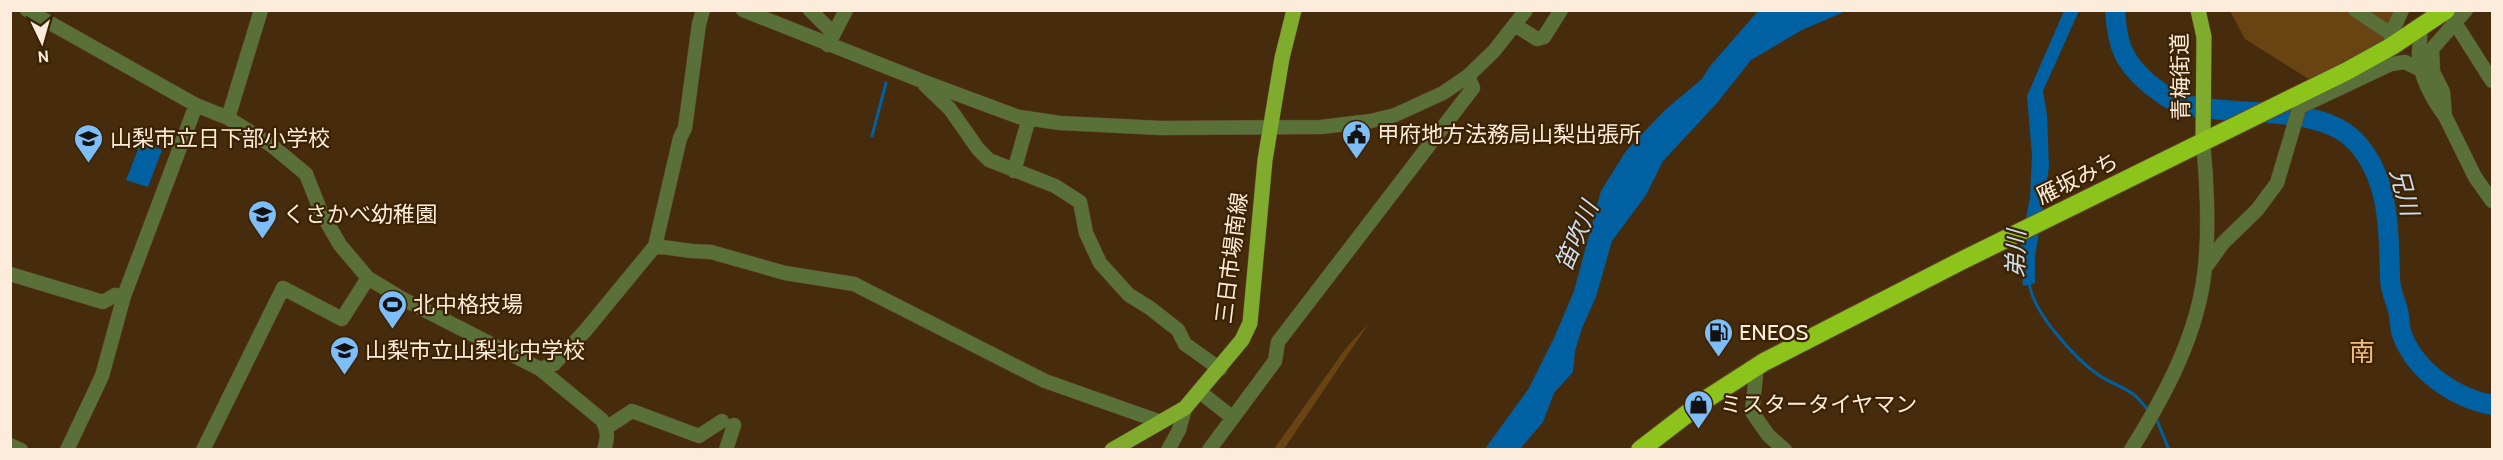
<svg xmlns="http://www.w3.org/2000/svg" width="2503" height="460" font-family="Cabin,'Noto Sans JP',sans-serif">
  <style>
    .green { fill: #6a4312 }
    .water { fill: #0061a2 }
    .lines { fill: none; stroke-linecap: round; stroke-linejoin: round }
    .stream { stroke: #0061a2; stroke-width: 3 }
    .river { stroke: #0061a2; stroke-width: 20 }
    .minor-casing { stroke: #60472a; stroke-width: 15 }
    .major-casing { stroke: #60472a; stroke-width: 16 }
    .highway-casing { stroke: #60472a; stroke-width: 20 }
    .minor { stroke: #5a7039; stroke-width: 14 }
    .major { stroke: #7fac2c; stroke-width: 15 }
    .highway { stroke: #8dc41c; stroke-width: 18 }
    .labels { text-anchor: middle; stroke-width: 4.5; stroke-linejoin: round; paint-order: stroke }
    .street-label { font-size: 22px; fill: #fdecdb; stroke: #3b2202 }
    .poi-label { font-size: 22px; fill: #fdecdb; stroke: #3b2202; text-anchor: start }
    .water-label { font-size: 24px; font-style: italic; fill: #cadcee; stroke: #3b2202 }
    .quarter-label { font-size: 26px; fill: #f1ba80; stroke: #3b2202 }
  </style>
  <rect width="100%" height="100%" fill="#462c0d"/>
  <path class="green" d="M2230,11H2404L2382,45L2312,81L2245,39Z
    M1369,323L1284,449H1274L1346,348Z"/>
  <path class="water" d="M1759,10L1846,11L1802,30L1751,60L1717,103L1663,161L1646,195L1612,241L1596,297L1582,328L1575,351L1573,372L1554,393L1543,422L1520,449H1485L1529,388L1555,336L1574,291L1601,191L1626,151L1665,110L1702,79L1710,66Z
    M2064,11H2079L2043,91L2047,115L2049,167L2035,257V283L2023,286L2019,253L2030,198L2032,156L2027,96Z
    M141,142L162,150L148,187L126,180Z"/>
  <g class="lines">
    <path class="stream" d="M872,136L886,83
      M2029,281C2031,311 2076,360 2100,376C2111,383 2123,387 2133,394C2139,398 2144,406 2149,411
      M2156,418L2169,450"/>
    <path class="river" d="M2115,10C2117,43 2122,60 2147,82C2157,90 2169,100 2182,104C2232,118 2319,102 2356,142C2390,179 2389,232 2390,279C2390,289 2395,300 2398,310C2400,318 2399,329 2403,337C2417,372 2455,398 2492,405"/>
    <defs>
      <path id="minor" d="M27,10L196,105L228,118L271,145L306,174L321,212L340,245L368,278L401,298L540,369L602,420C608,431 608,438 604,450
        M743,10L922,81L1019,117L1060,123L1161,128L1321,127L1371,121L1395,115L1443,93L1468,76L1494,51L1526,10
        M810,10L833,33
        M2355,10L2391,34L2392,46
        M2466,10L2432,49L2433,72L2443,92L2445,116L2475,177L2492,201
        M2450,15L2492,81
        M1515,25L1537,39L1544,37L1561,10
        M2420,29C2421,37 2419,45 2419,53C2419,75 2432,99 2445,116
        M2391,34L2402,10
        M828,45L846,10
        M925,85L950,109L978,149L989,160L1055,186L1080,202L1086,233L1100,263L1129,295L1150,308L1178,330L1185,344L1220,369
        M2300,107L2391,64L2405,62L2423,71
        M228,118L261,10
        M1014,171L1029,118
        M655,246L691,251L711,252L785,273L854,284L1045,381L1161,422
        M2205,268L2223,243L2257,210L2277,183L2304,92
        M10,274L103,302L115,295L124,296
        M1757,366L1752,412L1768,435L1785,450
        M540,369L554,364L585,331L655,246L680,138L685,128L699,24L703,10
        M1200,392L1233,418
        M606,428L632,411L699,436L722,421
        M10,445L21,450
        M67,450L102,376L124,296L196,105
        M203,450L283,288L342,319L368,278
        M726,450L734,425
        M1168,450L1179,430L1185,408
        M1209,450L1275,361L1278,342L1473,88L1468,76
        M2131,450C2165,395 2199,333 2205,267C2209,230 2207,179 2203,142"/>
      <path id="major" d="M2198,10L2204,37L2203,142
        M1112,450L1185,408L1242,340L1250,323L1265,160L1282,58L1294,10"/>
      <path id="highway" d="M1640,450L1705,400L1764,362L1961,261L2347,71L2392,46L2446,10"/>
    </defs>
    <use href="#minor" class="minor-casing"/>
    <use href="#major" class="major-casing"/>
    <use href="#highway" class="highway-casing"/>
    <use href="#minor" class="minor"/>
    <use href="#major" class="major"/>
    <use href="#highway" class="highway"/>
  </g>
  <defs>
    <symbol id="civic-pin" viewBox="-11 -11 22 30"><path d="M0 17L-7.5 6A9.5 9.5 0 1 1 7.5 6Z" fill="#7dbef9" stroke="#3b2202"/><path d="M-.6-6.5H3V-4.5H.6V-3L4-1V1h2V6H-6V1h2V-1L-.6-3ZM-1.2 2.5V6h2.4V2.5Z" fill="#111"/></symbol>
    <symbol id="school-pin" viewBox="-11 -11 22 30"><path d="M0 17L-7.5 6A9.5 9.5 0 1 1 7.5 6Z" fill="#7dbef9" stroke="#3b2202"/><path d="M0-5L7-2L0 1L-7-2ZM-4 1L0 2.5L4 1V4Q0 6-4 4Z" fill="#111"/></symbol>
    <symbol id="stadium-pin" viewBox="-11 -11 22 30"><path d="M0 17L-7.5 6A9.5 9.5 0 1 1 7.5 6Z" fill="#7dbef9" stroke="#3b2202"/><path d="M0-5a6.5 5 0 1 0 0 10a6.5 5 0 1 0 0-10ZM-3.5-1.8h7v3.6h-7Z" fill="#111"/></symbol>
    <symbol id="fuel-pin" viewBox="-11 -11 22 30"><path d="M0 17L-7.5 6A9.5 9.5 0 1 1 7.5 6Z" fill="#7dbef9" stroke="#3b2202"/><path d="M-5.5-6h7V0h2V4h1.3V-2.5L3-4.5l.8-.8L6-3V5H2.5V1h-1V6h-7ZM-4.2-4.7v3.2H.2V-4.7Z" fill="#111"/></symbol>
    <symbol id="shop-pin" viewBox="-11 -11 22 30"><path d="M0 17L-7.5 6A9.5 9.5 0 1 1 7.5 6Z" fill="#7dbef9" stroke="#3b2202"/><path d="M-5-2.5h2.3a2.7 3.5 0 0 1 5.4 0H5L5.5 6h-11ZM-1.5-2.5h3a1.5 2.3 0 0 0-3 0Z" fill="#111"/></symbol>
  </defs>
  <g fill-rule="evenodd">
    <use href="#civic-pin" x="1340" y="118" width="33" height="45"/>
    <use href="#school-pin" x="72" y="122" width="33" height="45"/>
    <use href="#school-pin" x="246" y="198" width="33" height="45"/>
    <use href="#stadium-pin" x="376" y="288" width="33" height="45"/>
    <use href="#fuel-pin" x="1702" y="316" width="33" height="45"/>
    <use href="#school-pin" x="328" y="334" width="33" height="45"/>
    <use href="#shop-pin" x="1682" y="388" width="33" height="45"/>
  </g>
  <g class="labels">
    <g class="street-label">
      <text transform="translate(2180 77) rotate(-91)" y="8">青梅街道</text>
      <text transform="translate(2077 178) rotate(-26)" y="8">雁坂みち</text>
      <text transform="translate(1231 258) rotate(-83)" y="8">三日市場南線</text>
    </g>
    <g class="poi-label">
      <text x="1377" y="142">甲府地方法務局山梨出張所</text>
      <text x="110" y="146">山梨市立日下部小学校</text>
      <text x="283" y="222">くさかべ幼稚園</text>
      <text x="413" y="312">北中格技場</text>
      <text x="1739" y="340">ENEOS</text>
      <text x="365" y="358">山梨市立山梨北中学校</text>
      <text x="1720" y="412">ミスタータイヤマン</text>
    </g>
    <g class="water-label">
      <text transform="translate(2404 192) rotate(75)" y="8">兄川</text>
      <text transform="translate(1577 236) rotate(-67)" y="8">笛吹川</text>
      <text transform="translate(2016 254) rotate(-88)" y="8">弟川</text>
    </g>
    <g class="quarter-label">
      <text x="2362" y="361">南</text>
    </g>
  </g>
  <rect width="2503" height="460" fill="none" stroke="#fdecdb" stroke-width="24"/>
  <g transform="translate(42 42) rotate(175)" stroke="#3b2202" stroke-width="4.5" paint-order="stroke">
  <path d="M0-4.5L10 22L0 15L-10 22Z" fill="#fdecdb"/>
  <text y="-9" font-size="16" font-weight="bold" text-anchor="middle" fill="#fdecdb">N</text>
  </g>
</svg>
